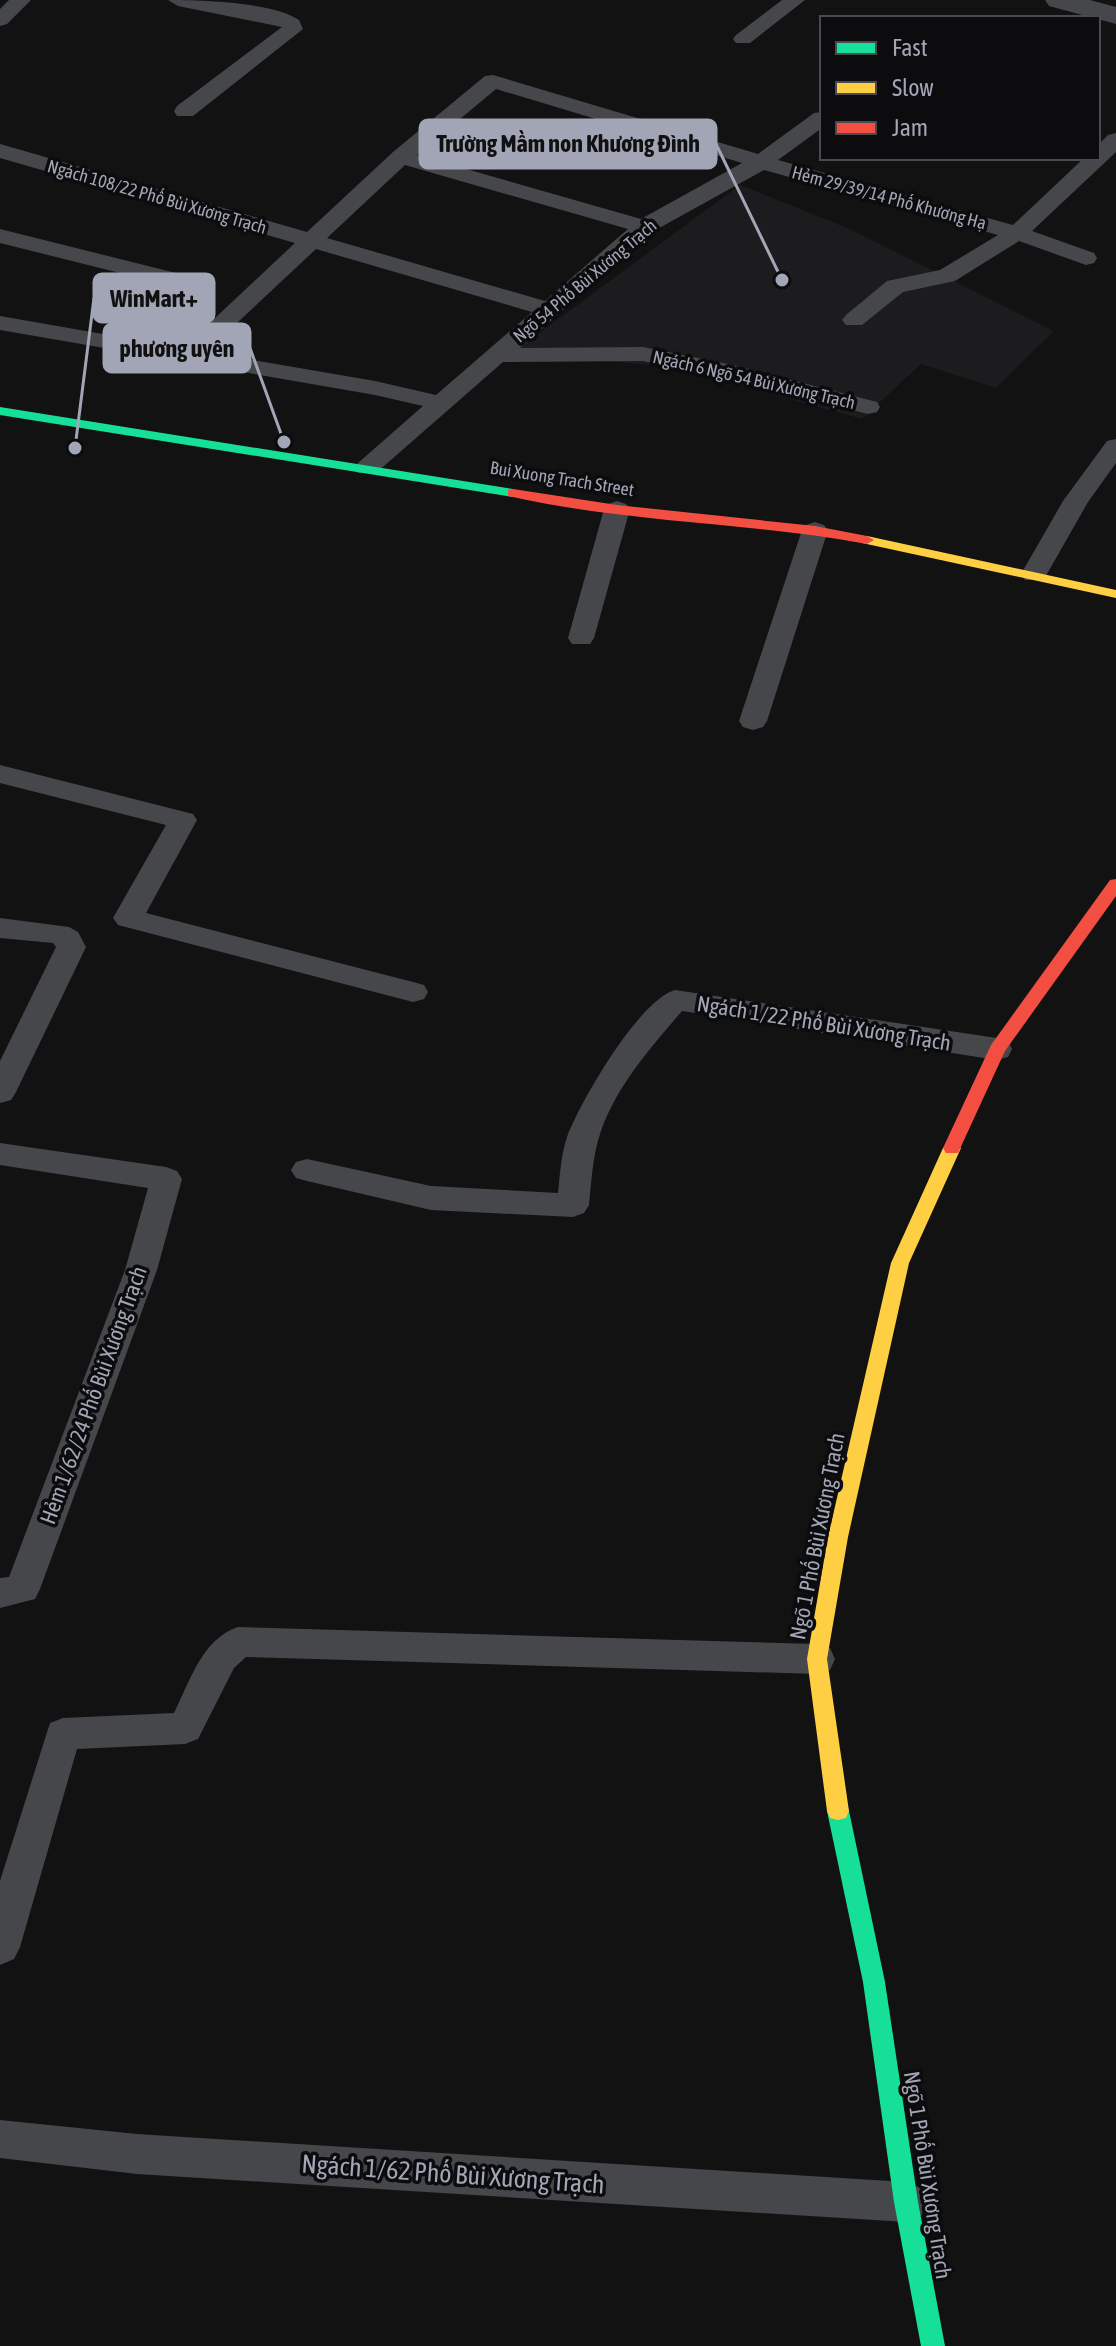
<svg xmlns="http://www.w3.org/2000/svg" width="1116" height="2346" font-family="'Asap Condensed',sans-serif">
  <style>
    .built { fill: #1c1c1e }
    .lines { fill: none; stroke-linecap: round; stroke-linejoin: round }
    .lane { fill: #46474b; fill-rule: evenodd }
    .street { fill: #46474b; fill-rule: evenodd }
    .fast { fill: #16e098; fill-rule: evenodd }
    .slow { fill: #ffcf43; fill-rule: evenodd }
    .jam { fill: #f24e42; fill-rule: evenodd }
    .labels { text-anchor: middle; stroke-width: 7; stroke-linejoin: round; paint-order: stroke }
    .far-street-label { font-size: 18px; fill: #a1a5b5; stroke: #0c0c0e }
    .street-label { font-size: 22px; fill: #a1a5b5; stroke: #0c0c0e }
    .near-street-label { font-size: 26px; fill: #a1a5b5; stroke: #0c0c0e }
    .leader { fill: none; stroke: #a1a5b5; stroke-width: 3 }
    .callout-dot { fill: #a1a5b5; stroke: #0c0c0e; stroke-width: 3 }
    .callout { fill: #a1a5b5; stroke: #a1a5b5; stroke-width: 3 }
    .callout-label { font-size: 24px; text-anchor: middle; font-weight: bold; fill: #111 }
  </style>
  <rect width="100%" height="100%" fill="#121212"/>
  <path class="built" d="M740,185L852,230L1054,331L996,388L921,364L862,419L676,367L512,353Z"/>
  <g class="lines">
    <path class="lane" d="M9,0H31L7,24L0,26V9Z
      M168,0C199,0 274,2 299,20L303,29L193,116H177L174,111L177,106L282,27L178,6Z
      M782,0H805L750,43H736L733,39L736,35Z
      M493,75L758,154L814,113L822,112V128L778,160L1013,225L1084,158H1098V145L1108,135L1116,133V152L1032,231L1094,253L1097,258L1094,263L1086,265L1019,241L955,281L903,292L862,325H846L842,320L846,315L887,281L940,270L998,235L764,170L652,232L520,348L643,347L733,365L877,402L880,407L877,412L868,414L731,379L643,361L503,362L376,473H358L354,468L358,463L423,406L375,395L0,330V316L183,348L295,243L0,158V144L307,232L393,152L485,76ZM496,89L742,163L641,219L417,155ZM405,165L628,229L545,301L327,238ZM316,249L532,312L436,395L375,381L206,352Z
      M0,229L188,276L192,281L188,286L180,288L0,243Z
      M1116,439V463L1088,502L1047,574L1043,580H1025L1021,574L1063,501L1107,441Z
      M617,501L626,504L630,509L594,638L590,644H572L568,638L604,509L608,504Z
      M815,522L824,525L828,530L767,721L763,727L753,730L743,727L739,721L802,530L806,525Z
      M0,765L193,814L197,820L146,913L413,982L424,985L428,992L424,999L413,1002L118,925L113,918L166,825L0,783Z
      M0,918L69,927L78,932L86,947L16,1092L11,1100L0,1103V1061L56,947L53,943L0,938Z
      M675,990L997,1038L1008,1041L1012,1049L1008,1057L997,1060L682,1011C647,1052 608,1095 596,1149C592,1167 591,1186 589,1205L584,1213L573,1217L431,1210L307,1181L296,1178L291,1170L296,1162L307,1159L431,1186L558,1193C560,1174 561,1155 567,1137C580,1102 639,1000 675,990Z
      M0,1143L166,1167L177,1171L182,1179L157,1270L40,1589L35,1599L0,1608V1578L9,1577L125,1270L148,1188L0,1165Z
      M238,1627L817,1644L830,1648L835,1659L830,1670L817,1674L246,1657L234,1668L198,1739L185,1744L77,1749L20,1947L14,1959L0,1965V1881L50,1723L63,1718L174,1713C190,1681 202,1639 238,1627Z
      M0,2120L137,2134L906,2182L921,2188L927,2202L921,2216L906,2222L137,2174L0,2158Z"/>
    <path class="street" d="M1045,0H1090L1116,7V24L1049,6Z"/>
    <path class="fast" d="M0,407L513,489L520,493L513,497L0,415Z
      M838,1802L846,1804L849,1811L885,1982L918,2202L945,2346H921L894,2202L863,1982L827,1811L830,1804Z"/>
    <path class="slow" d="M867,536L1116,590V598L862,543V537Z
      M952,1142L961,1148L909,1263L848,1537L827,1659L849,1811L846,1818L838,1820L830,1818L827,1811L807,1659L828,1537L891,1263L943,1148Z"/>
    <path class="jam" d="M513,489L617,505L815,526L867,536L874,540L867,544C749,522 626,523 508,496V490Z
      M1116,879V896L1005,1051L958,1153H946L943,1148L991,1045L1110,880Z"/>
  </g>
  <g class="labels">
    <g class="far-street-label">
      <text transform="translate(157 197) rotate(16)" y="6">Ngách 108/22 Phố Bùi Xương Trạch</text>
      <text transform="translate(889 198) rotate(15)" y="6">Hẻm 29/39/14 Phố Khương Hạ</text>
      <text transform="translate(585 281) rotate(-40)" y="6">Ngõ 54 Phố Bùi Xương Trạch</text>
      <text transform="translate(754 380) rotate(13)" y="6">Ngách 6 Ngõ 54 Bùi Xương Trạch</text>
      <text transform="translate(562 479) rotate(9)" y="6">Bui Xuong Trach Street</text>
    </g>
    <g class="street-label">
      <text transform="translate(824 1023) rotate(9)" y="8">Ngách 1/22 Phố Bùi Xương Trạch</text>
      <text transform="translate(93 1395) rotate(-70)" y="8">Hẻm 1/62/24 Phố Bùi Xương Trạch</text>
      <text transform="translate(817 1536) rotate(-79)" y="8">Ngõ 1 Phố Bùi Xương Trạch</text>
      <text transform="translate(928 2175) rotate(81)" y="8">Ngõ 1 Phố Bùi Xương Trạch</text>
    </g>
    <g class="near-street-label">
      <text transform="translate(453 2174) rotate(4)" y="9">Ngách 1/62 Phố Bùi Xương Trạch</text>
    </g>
  </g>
  <path class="leader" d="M782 280L716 144M75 448L94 298M284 442L250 348"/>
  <g class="callout-dot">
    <circle cx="782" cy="280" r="8"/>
    <circle cx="75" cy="448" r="8"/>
    <circle cx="284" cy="442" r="8"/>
  </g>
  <g class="callout">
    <rect x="420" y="120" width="296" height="48" rx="8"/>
    <rect x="94" y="274" width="120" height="48" rx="8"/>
    <rect x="104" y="324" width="146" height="48" rx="8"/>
  </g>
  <g class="callout-label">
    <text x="568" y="152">Trường Mầm non Khương Đình</text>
    <text x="154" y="307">WinMart+</text>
    <text x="177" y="357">phương uyên</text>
  </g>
  <rect x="820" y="16" width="280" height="144" fill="#0c0c0e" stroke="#484951" stroke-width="2"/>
  <rect x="836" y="42" width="40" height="12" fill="#16e098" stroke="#484951" stroke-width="2"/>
  <text x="892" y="56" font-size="24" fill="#a1a5b5">Fast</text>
  <rect x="836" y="82" width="40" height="12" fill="#ffcf43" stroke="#484951" stroke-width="2"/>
  <text x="892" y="96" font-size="24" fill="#a1a5b5">Slow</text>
  <rect x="836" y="122" width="40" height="12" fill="#f24e42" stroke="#484951" stroke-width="2"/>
  <text x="892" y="136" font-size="24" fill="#a1a5b5">Jam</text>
</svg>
